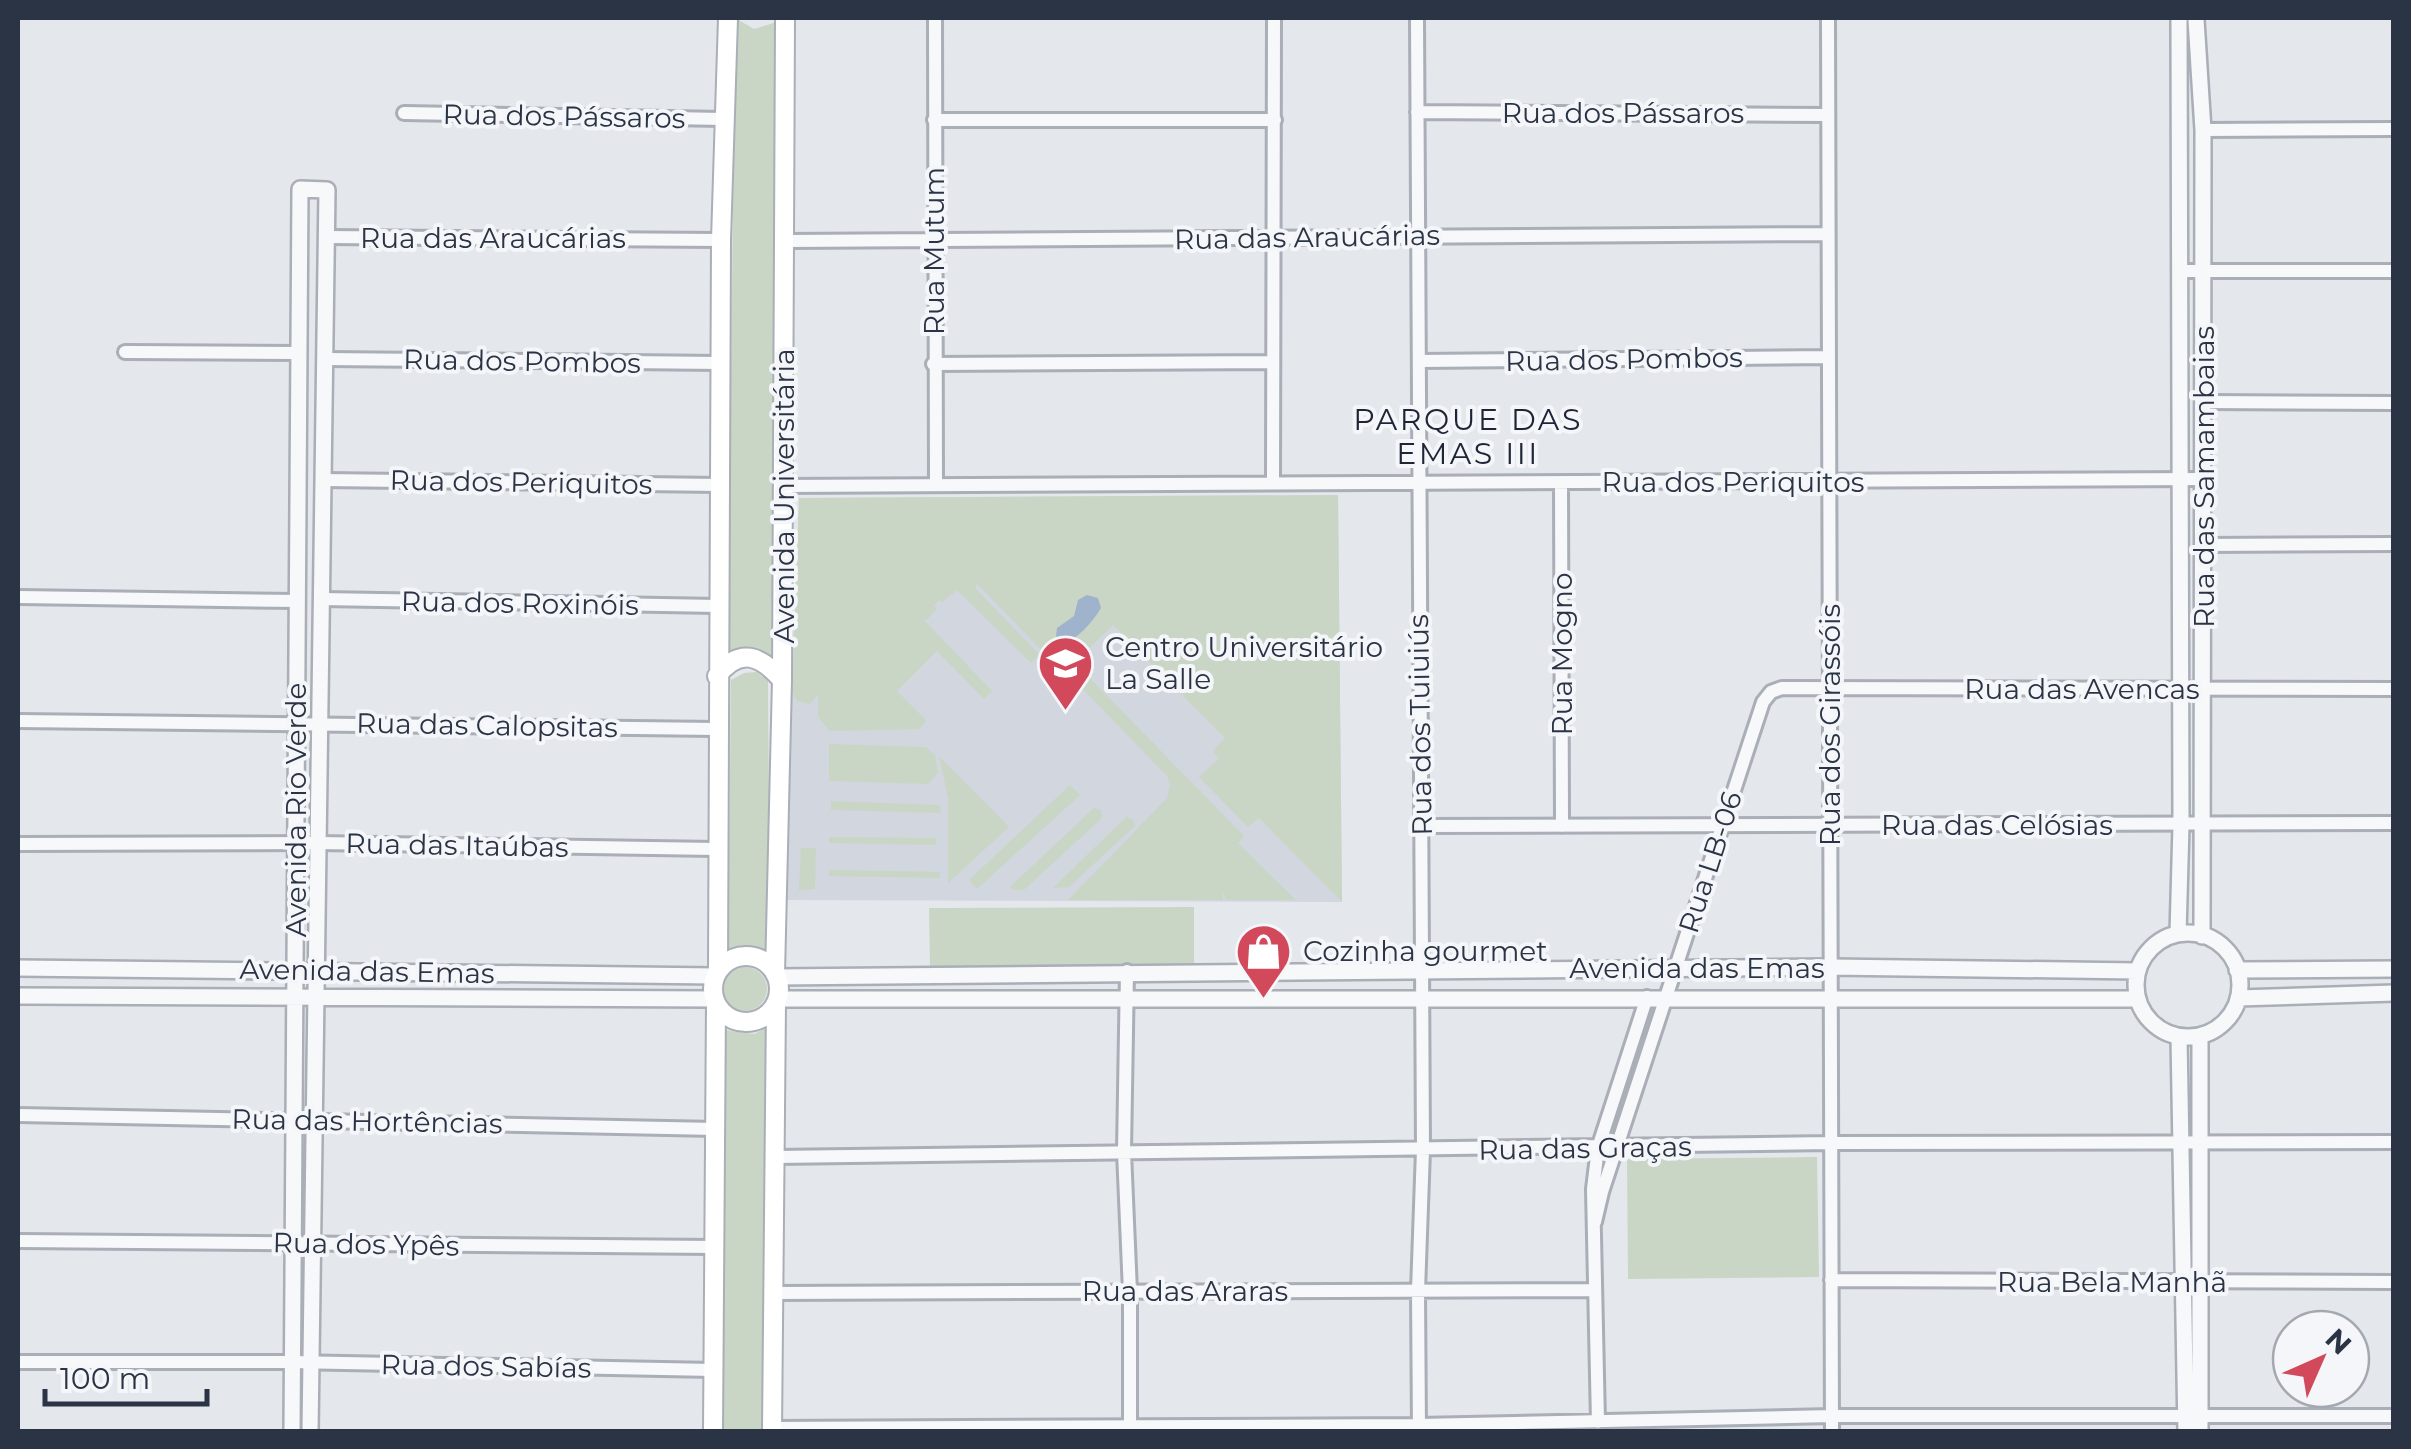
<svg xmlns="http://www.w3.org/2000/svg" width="2411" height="1449" font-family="Montserrat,sans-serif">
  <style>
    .built { fill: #d2d6de }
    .green { fill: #c9d6c5 }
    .water { fill: #9fb4cc }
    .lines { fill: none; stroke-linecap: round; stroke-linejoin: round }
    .minor-casing { stroke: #a9aeb7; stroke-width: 18 }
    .tertiary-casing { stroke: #a9aeb7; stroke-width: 20 }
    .secondary-casing { stroke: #a9aeb7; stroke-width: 22 }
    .minor { stroke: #f7f8fa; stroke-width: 12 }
    .tertiary { stroke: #f7f8fa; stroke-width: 15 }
    .secondary { stroke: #fff; stroke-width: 18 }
    .labels { text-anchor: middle; stroke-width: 8; stroke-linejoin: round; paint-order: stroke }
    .street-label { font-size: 28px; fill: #2b3445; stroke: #f4f6f9 }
    .poi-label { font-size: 28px; fill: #2b3445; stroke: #f4f6f9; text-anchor: start }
    .neighbourhood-label { font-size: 30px; letter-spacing: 2.5px; fill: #1d2536; stroke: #f4f6f9 }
  </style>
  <rect width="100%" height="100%" fill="#e4e7ec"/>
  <path class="built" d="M1338,495L1342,902L785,900L799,498Z"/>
  <path class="green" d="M735,18L754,29L777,22L774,664L728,659Z
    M1338,495L1342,902L1259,818L1248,827L1199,777L1219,758L1213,751L1225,738L1113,625L1064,673L977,584L975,588L1040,655L1031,663L957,590L942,602L939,600L934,605L937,609L925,621L992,691L984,699L937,651L897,691L926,720L920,729L830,731L818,717V695L810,704L797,701L792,692L799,498Z
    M1079,667L1244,836L1238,843L1296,900H1226L1222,890L1223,900H1068L1167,798L1170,785L1167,776L1070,676Z
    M757,672L768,681L770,953L755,947L728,953L731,680L744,673Z
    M829,744L926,747L935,755L938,773L928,784L829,781Z
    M939,756L1009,827L948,883V798Z
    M1070,785L1080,795L977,889L969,880Z
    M831,801L940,805L941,813L831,810Z
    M1094,808L1101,810L1102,818L1024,890H1014L1010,887Z
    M1126,817L1133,819L1135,826L1069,887L1053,888Z
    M829,837L936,838V845L829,843Z
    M801,848H816L815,889L799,890Z
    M829,870L940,872V878L829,876Z
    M1194,907V966L930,967L929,908Z
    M723 989a22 22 0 1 1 44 0a22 22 0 1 1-44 0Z
    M769,1027L765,1431L721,1432L725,1030L754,1034Z
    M1817,1157L1819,1277L1628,1279L1627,1159Z"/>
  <path class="water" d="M1087,595L1098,598L1101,608C1092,623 1077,639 1063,645L1056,636L1057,628L1074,616L1078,600Z"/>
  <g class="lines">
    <defs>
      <path id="minor" d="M935,18L936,484
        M1417,18L1423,1150L1418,1291L1419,1432
        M1828,18L1832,1432
        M1417,112L1828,115
        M404,113L723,119
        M934,120H1275
        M2203,130L2394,129
        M326,237L721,240
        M786,241L1828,234
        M2179,271H2394
        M125,352L299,353
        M325,359L720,363
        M1419,361L1829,357
        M933,364L1273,362
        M2204,402L2394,403
        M323,480L719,485
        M1273,483L1274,18
        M1561,483L1562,826
        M783,486L2204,479
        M2204,545L2394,544
        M18,597L297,601
        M322,599L718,606
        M18,721L717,729
        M1421,826L2394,823
        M18,844L318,843L716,849
        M1127,971L1124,1152L1130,1292V1432
        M18,1115L716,1129
        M776,1157L1831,1143L2394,1142
        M1595,1222L1602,1192L1763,702L1771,692L1782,688L2394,689
        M18,1241L715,1247
        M1831,1280L2394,1282
        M774,1293L1595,1290
        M18,1362H292L714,1370
        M1598,1422L1593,1189L1598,1148L1647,997
        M772,1428L1419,1425L1832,1416H2394"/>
      <path id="tertiary" d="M2196,20L2203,130L2202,936
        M2136 985a52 52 0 1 1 104 0a52 52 0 1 1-104 0Z
        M2178,934L2181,825L2179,20
        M18,968L716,976
        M2237,970L2394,969
        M776,977L1831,967L2138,971
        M18,996L715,999
        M2238,998L2394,993
        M777,999H2137
        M2179,1037L2186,1432
        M292,1432L300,189L327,190L310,1432
        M2200,1432V1036"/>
      <path id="secondary" d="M717,676C740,646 761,656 782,680
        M713 989a33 33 0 1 1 66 0a33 33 0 1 1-66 0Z
        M718,971L721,240L728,18
        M775,974L782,680L785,18
        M713,1432L716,1004
        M772,1432L776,1003"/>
    </defs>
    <use href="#minor" class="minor-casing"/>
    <use href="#tertiary" class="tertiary-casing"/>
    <use href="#secondary" class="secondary-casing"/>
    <use href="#minor" class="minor"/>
    <use href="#tertiary" class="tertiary"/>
    <use href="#secondary" class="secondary"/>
  </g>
  <defs>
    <symbol id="university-pin" viewBox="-11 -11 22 30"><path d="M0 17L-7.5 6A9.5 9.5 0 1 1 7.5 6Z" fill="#d1495b" stroke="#f4f6f9"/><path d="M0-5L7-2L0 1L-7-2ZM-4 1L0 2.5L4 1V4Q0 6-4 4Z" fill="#fff"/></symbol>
    <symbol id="shop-pin" viewBox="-11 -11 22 30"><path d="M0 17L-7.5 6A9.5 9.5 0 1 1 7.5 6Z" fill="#d1495b" stroke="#f4f6f9"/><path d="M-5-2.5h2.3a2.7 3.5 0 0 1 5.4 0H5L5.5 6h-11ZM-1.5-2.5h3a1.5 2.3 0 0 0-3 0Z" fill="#fff"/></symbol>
  </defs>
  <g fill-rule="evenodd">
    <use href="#university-pin" x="1034" y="632" width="63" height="86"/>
    <use href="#shop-pin" x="1232" y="920" width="63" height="86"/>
  </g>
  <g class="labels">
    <g class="street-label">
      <text x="1623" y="123">Rua dos Pássaros</text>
      <text transform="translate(564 116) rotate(1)" y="10">Rua dos Pássaros</text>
      <text transform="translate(1307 237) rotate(-1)" y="10">Rua das Araucárias</text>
      <text x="493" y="248">Rua das Araucárias</text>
      <text transform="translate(934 251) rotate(-90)" y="10">Rua Mutum</text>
      <text transform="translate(1624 359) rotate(-1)" y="10">Rua dos Pombos</text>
      <text transform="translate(522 361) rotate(1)" y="10">Rua dos Pombos</text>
      <text transform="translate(2204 477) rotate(-90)" y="10">Rua das Samambaias</text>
      <text transform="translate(521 482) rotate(1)" y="10">Rua dos Periquitos</text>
      <text x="1733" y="492">Rua dos Periquitos</text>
      <text transform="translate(784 496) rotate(-90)" y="10">Avenida Universitária</text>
      <text transform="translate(520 603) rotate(1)" y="10">Rua dos Roxinóis</text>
      <text transform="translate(1562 654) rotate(-90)" y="10">Rua Mogno</text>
      <text x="2082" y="699">Rua das Avencas</text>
      <text transform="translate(487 725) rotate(1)" y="10">Rua das Calopsitas</text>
      <text transform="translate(1420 725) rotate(-91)" y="10">Rua dos Tuiuiús</text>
      <text transform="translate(1830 725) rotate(-90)" y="10">Rua dos Girassóis</text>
      <text transform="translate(296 810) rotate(-90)" y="10">Avenida Rio Verde</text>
      <text x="1997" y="835">Rua das Celósias</text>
      <text transform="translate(457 845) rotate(1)" y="10">Rua das Itaúbas</text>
      <text transform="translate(1710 862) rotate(-72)" y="10">Rua LB-06</text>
      <text x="1697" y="978">Avenida das Emas</text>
      <text transform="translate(367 971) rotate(1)" y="10">Avenida das Emas</text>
      <text transform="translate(367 1121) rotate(1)" y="10">Rua das Hortências</text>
      <text transform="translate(1585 1148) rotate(-1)" y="10">Rua das Graças</text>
      <text transform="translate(366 1244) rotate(1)" y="10">Rua dos Ypês</text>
      <text x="2112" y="1292">Rua Bela Manhã</text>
      <text x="1185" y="1301">Rua das Araras</text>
      <text transform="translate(486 1366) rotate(1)" y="10">Rua dos Sabías</text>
    </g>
    <g class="poi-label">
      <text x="1105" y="657">Centro Universitário<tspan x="1105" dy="32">La Salle</tspan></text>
      <text x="1303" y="961">Cozinha gourmet</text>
    </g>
    <g class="neighbourhood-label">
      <text x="1468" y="430">PARQUE DAS<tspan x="1468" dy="34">EMAS III</tspan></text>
    </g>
  </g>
  <rect width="2411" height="1449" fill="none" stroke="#2b3445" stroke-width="40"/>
  <g transform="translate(2321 1359) rotate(45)"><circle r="48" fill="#f4f6f9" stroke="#a4a8b1" stroke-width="2.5"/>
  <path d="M0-8L18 38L0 25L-18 38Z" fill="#d1495b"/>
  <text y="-15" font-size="28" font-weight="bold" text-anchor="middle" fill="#2b3445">N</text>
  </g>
  <path d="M45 1389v15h162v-15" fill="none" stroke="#2b3445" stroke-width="5"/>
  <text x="60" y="1389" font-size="30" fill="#2b3445" stroke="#f4f6f9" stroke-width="8" paint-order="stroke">100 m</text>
</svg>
